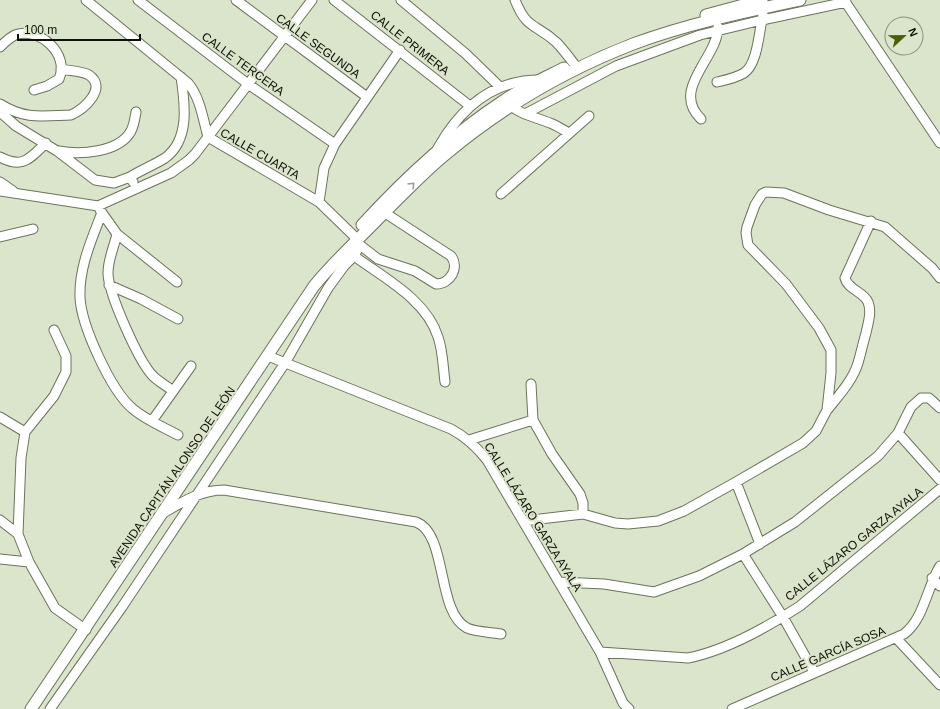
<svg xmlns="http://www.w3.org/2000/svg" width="940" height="709" font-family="Arial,sans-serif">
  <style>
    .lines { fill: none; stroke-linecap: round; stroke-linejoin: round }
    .minor-casing { stroke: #6b735d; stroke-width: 11 }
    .major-casing { stroke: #6b735d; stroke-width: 13 }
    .minor { stroke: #fff; stroke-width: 9 }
    .major { stroke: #fff; stroke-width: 11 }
    .oneway { stroke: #9e9f9c }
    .labels { text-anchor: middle; stroke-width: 4; stroke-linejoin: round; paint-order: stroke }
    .street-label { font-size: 12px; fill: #0c0f07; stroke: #dbe5cb }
  </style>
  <rect width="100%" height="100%" fill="#dbe5cb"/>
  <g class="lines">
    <defs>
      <path id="minor" d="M138,0L248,84L335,144
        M236,0L367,97
        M334,0L470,106
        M401,0L466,54L500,87
        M515,0C527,30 535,23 556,42C564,50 571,60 578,69
        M844,0L940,143
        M0,47C4,43 9,38 15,35C39,26 70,54 59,79L47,86L34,90
        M717,82C726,80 736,78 744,73C758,64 759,30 763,15
        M507,102C518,114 535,117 550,123C556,125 563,130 569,133
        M0,104C26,120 42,116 71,115C84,109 108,88 89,75C82,71 70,71 61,69
        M0,112L16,126L57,151L95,180L114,183L130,177
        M525,114L616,66L700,35L762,20L846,2
        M701,119C670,89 718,58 718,27
        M438,148C460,109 492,80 539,80
        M59,151C79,155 119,153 131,131C134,125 135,118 136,112
        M0,157C23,169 29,159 46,143
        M0,182L13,191
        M133,182L130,177C141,170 154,165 165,158C190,140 185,104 181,77
        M0,191L98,206L171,173L189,160L195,154L312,0
        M501,194L589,116
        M319,202L324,168L335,144L400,50
        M100,210L117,234L177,282
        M101,215C91,241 79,268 80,297C81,325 111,391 133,409C146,420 163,427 178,435
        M117,234C114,247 108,259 108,273C108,293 139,362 153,376C159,382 167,386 173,391
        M0,237L33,229
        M360,245L378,259L415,271L436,284C450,284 460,268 451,256L379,209
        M350,253C380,276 426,298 438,337C443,351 443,367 445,382
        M109,285L141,299L178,319
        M54,330L66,356V372L54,396L25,432L21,458L18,534L29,562L55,608L86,630
        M268,356L451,429C466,437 476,446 487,460L600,652L623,703L629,709
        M531,384L533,420L552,454L580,494L583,503V514
        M828,409C839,395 853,380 858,363C861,353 863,343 866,333C868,323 872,312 868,302C863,291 848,290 845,278L871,221
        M0,417L25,432
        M152,421L191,366
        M898,433L940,480
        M469,440L533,420
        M736,482L760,544
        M165,512C184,501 201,490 224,490L416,522C448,534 436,612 467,628C476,632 490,632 501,634
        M0,520L18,534
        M523,521L583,514L615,523L628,524L658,521L684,511L736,482L803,443L816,431L827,410L831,373V350L819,328L786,284L748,245L746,233L747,227L755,205L762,194L766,192L784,193L829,210L885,227L932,268L940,278
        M743,554L783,617L814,672
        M0,559L29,562
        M932,578L940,586
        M560,582L604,584L654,592L699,576L743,554L795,522L878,456L898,433L911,407L921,398H929L940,408
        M896,638L940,685
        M600,652L688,658C724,651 769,626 800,606L940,489
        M50,709L122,607L285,363L328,288L344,266L354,256L360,245L353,235L319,202L208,137C203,119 200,97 188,83L86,0
        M732,709L904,634C924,619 927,587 940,566"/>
      <path id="major" d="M706,15L762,0
        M362,225C404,179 450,136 503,101C522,88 544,78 564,68
        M31,709L314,286C335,260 360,238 383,214C403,194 424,172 446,154C501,108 566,70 633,44C687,24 744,12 800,0"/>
    </defs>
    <use href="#minor" class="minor-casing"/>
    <use href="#major" class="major-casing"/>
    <use href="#minor" class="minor"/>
    <use href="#major" class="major"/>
  </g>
  <defs><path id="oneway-chevron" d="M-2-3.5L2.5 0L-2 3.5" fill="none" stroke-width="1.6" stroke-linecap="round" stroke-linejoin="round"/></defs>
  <use class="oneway" href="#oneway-chevron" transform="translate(412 185) rotate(-44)"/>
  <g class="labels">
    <g class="street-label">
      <text transform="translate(410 43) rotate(38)" y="4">CALLE PRIMERA</text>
      <text transform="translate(318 46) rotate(36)" y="4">CALLE SEGUNDA</text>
      <text transform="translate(243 64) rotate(36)" y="4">CALLE TERCERA</text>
      <text transform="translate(260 154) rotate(30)" y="4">CALLE CUARTA</text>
      <text transform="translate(172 477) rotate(-56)" y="4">AVENIDA CAPITÁN ALONSO DE LEÓN</text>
      <text transform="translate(533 517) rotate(58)" y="4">CALLE LÁZARO GARZA AYALA</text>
      <text transform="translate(854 544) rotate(-39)" y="4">CALLE LÁZARO GARZA AYALA</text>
      <text transform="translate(828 654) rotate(-23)" y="4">CALLE GARCÍA SOSA</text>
    </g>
  </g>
  <g transform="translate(904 36) rotate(68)"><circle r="19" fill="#dbe5cb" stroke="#888f7d"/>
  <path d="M0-3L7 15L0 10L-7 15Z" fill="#4a5f07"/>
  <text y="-6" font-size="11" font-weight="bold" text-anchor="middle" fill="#0c0f07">N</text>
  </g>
  <path d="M18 34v6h122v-6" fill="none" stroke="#0c0f07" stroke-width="2"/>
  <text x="24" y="34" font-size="12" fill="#0c0f07" stroke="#dbe5cb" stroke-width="3" paint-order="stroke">100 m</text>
</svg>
